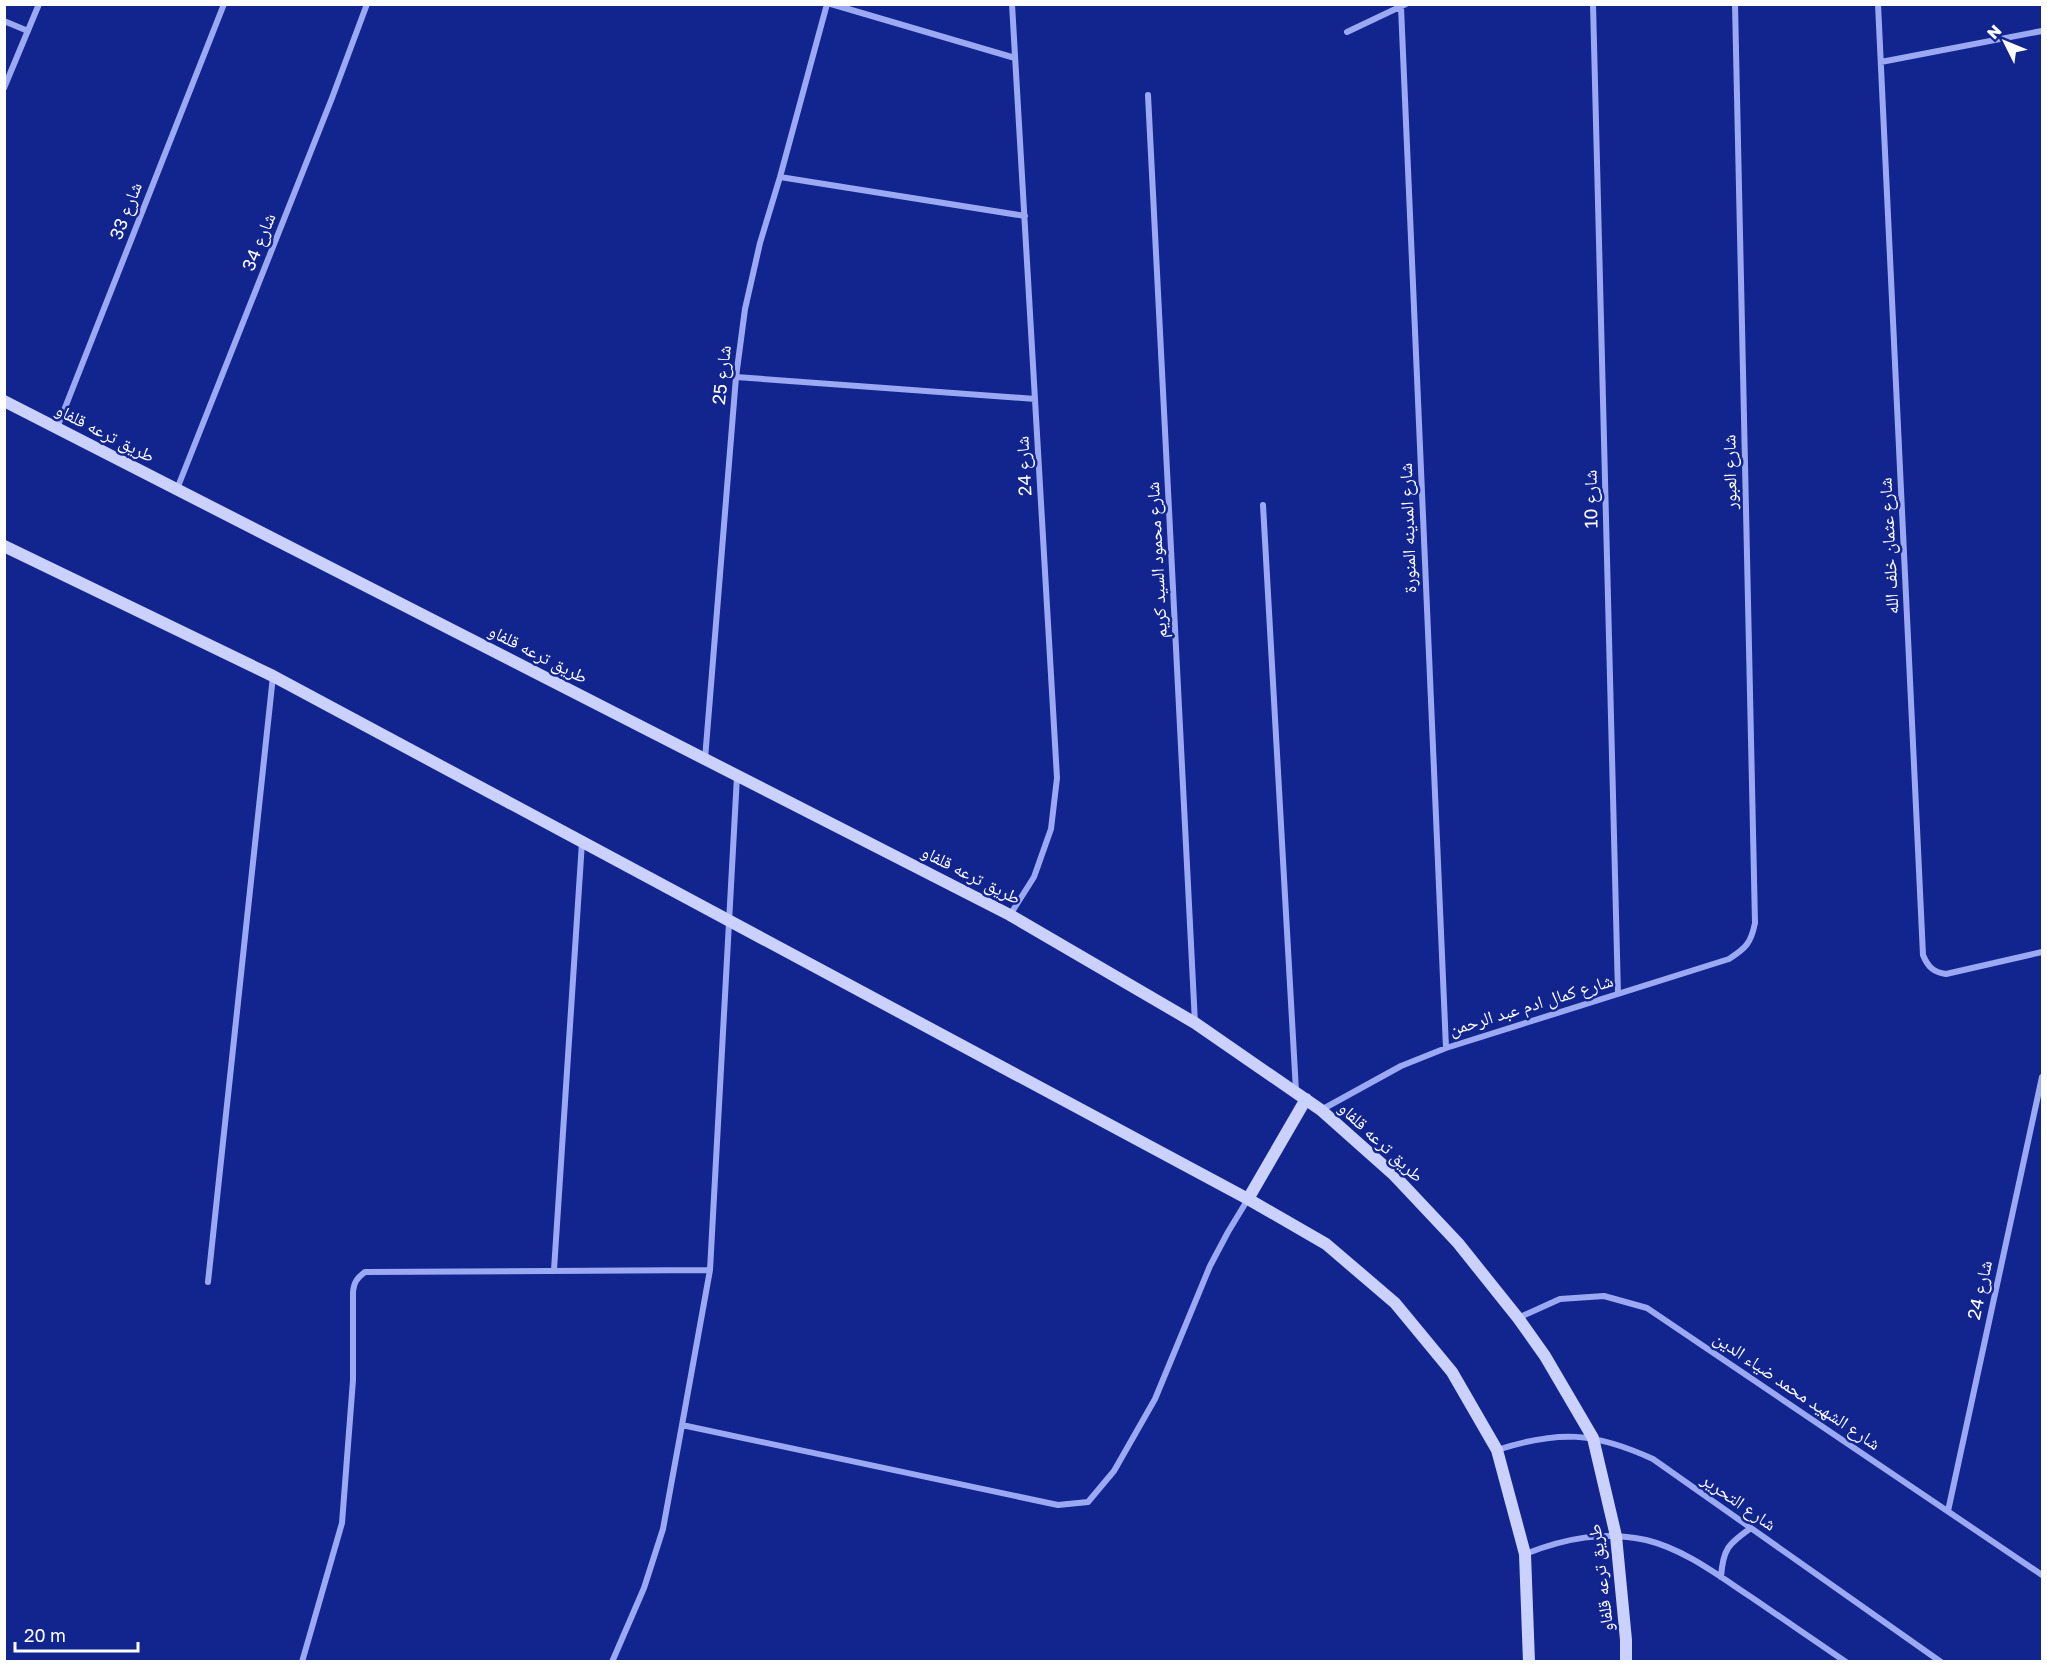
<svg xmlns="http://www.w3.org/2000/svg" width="2047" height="1666" font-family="'Golos Text','Noto Naskh Arabic',sans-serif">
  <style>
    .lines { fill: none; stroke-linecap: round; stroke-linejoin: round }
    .street { stroke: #9ba9f2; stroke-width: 6 }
    .secondary { stroke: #c9d1fc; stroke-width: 12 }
    .labels { text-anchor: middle; stroke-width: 5; stroke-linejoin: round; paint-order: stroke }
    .street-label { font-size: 18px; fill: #fff; stroke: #12248e }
  </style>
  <rect width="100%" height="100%" fill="#12248e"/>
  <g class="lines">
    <path class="street" d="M831,4L1015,58
      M1593,4L1618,994
      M1878,4L1923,955C1928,967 1933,972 1946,974L2042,952
      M1401,7L1446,1048
      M4,21L28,31
      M1347,32L1406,4
      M1881,62L2042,31
      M4,88L39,4
      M1148,95L1195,1023
      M780,177L1025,216
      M736,377L1035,399
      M57,428L224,4
      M177,489L332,98L367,4
      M1263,505L1296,1091
      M705,759L736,377L745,309L760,243L780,177L827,4
      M737,776L710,1270L682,1425L1058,1505L1088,1502L1114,1471L1155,1399L1210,1266L1228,1232L1248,1199
      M1010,915L1034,877L1051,829L1057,778L1012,4
      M1321,1110L1401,1066L1446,1048L1729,959C1746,948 1751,943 1755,923L1735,4
      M554,1270L582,842
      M208,1282L273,676
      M1518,1318L1560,1299L1604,1296L1647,1308L2042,1575
      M1497,1450C1559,1430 1594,1432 1653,1459L1941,1662
      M1948,1511L2042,1077
      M1525,1554C1566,1538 1603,1531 1646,1540C1684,1549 1719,1576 1751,1597C1783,1619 1814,1640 1846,1662
      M1721,1577C1723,1549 1728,1544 1751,1528
      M302,1662L342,1523L353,1380V1292C354,1282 357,1278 365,1272L710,1270
      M612,1662L644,1588L663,1529L682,1425"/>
    <path class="secondary" d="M4,401L1010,915L1195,1023L1321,1110L1393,1174L1458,1243L1518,1318L1545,1356L1593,1438L1616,1536L1626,1640V1662
      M4,546L273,676L1248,1199L1326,1244L1395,1303L1452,1372L1497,1450L1525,1554L1529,1662
      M1248,1199L1306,1099"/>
  </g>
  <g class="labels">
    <g class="street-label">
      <text transform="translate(126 211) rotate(-69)" y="6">شارع 33</text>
      <text transform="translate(259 242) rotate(-68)" y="6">شارع 34</text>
      <text transform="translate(722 375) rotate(-84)" y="6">شارع 25</text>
      <text transform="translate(105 433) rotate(27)" y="6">طريق ترعه قلفاو</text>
      <text transform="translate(1024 466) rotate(-93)" y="6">شارع 24</text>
      <text transform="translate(1730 472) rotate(-91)" y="6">شارع العبور</text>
      <text transform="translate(1591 499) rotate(-91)" y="6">شارع 10</text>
      <text transform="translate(1408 528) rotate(-92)" y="6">شارع المدينه المنورة</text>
      <text transform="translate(1889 546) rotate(-93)" y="6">شارع عثمان خلف الله</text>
      <text transform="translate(1157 560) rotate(-93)" y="6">شارع محمود السيد كريم</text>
      <text transform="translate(538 654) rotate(27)" y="6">طريق ترعه قلفاو</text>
      <text transform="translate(971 875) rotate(27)" y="6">طريق ترعه قلفاو</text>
      <text transform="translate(1531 1005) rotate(-17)" y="6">شارع كمال ادم عبد الرحمن</text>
      <text transform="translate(1381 1142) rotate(43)" y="6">طريق ترعه قلفاو</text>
      <text transform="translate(1980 1290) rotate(-78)" y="6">شارع 24</text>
      <text transform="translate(1797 1391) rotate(34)" y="6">شارع الشهيد محمد ضياء الدين</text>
      <text transform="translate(1739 1502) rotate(35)" y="6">شارع التحرير</text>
      <text transform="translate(1601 1578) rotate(-97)" y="6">طريق ترعه قلفاو</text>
    </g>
  </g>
  <rect width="2047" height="1666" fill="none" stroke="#ffffff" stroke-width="12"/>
  <g transform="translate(2005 42) rotate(313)" stroke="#12248e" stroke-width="4.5" paint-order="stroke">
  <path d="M0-4.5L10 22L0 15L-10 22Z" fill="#ffffff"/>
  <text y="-9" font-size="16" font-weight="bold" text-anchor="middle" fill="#ffffff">N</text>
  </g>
  <path d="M15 1642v9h123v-9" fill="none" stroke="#ffffff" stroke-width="3"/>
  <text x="24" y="1642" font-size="18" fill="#ffffff" stroke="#12248e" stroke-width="4.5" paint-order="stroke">20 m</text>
</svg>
